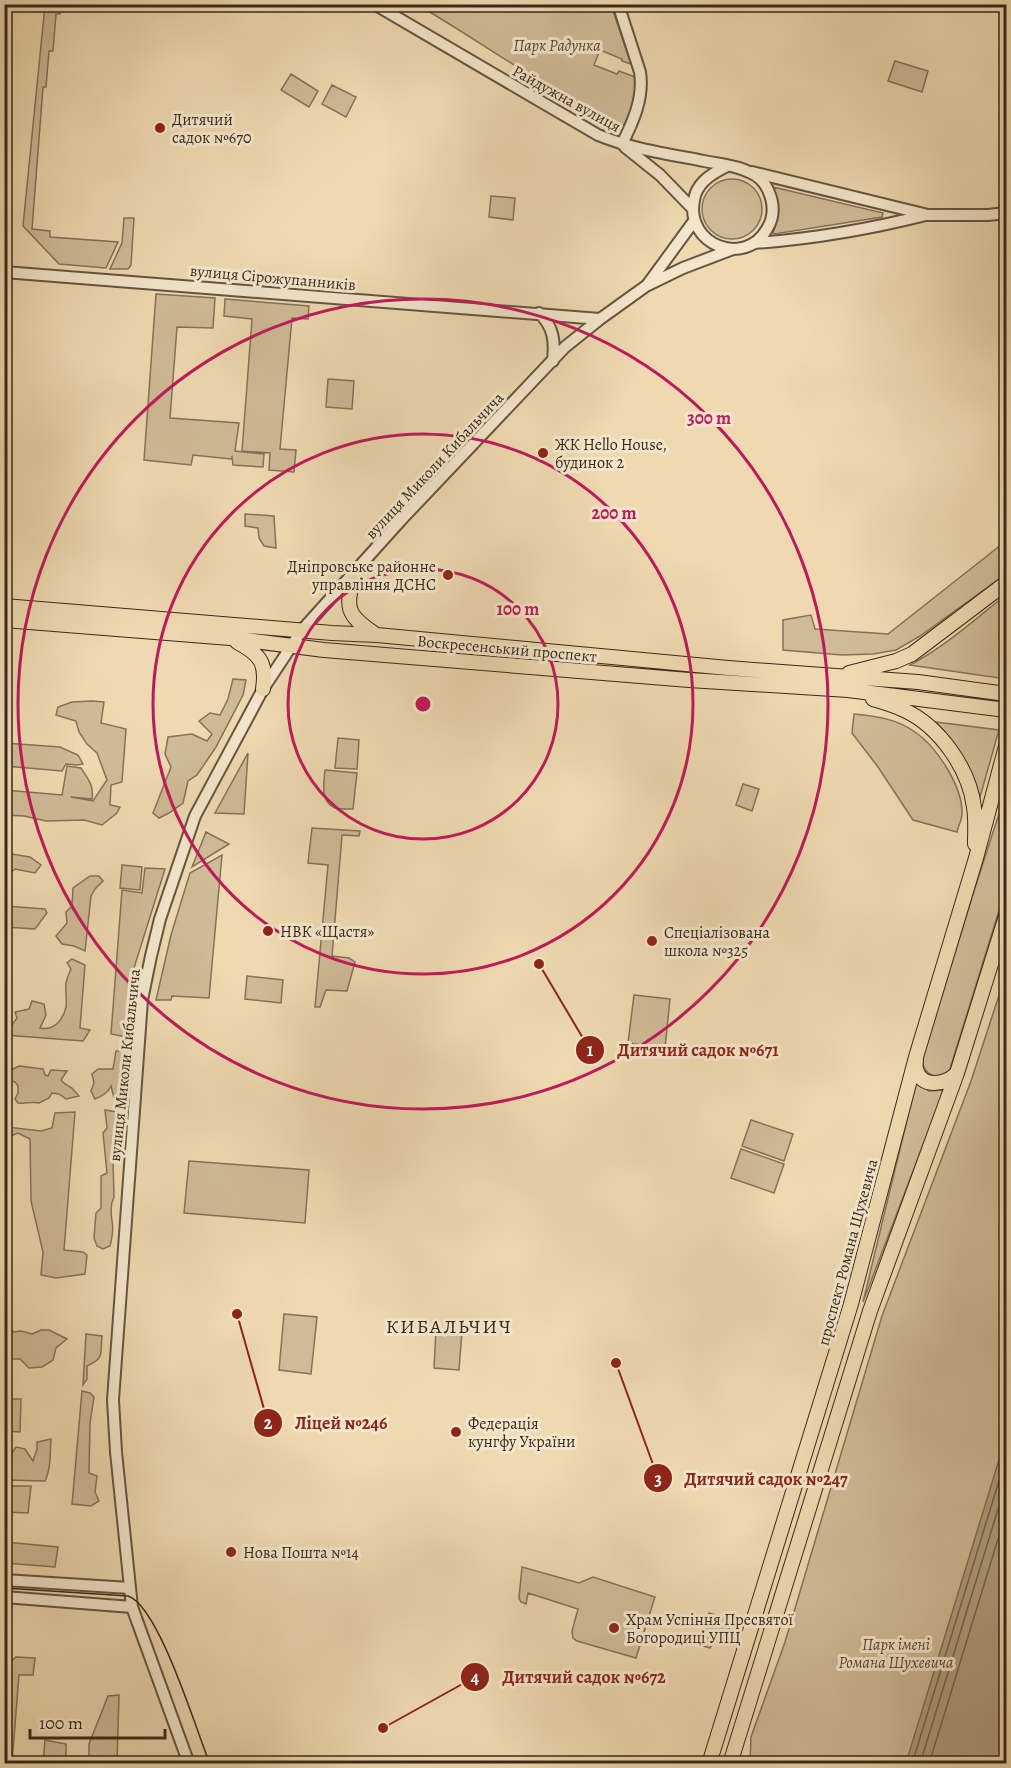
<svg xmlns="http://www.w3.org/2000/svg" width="1011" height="1768" font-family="Alegreya,serif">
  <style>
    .green { fill: #cfbb97; stroke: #847259; stroke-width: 1.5 }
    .water { fill: #b09d7d; stroke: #806f56; stroke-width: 1.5 }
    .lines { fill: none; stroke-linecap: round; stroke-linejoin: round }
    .shore { stroke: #74634c; stroke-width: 1.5 }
    .minor-casing { stroke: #665540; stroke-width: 14 }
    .major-casing { stroke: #39291b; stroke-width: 16 }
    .minor { stroke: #f4e6cc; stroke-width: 10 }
    .major { stroke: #eed9b0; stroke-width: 14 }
    .tram { stroke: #39291b; stroke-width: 1.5 }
    .ring { fill: none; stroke: #c2185b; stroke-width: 3 }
    .poi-dot { fill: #8f2418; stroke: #f4e6cc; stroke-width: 2 }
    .labels { text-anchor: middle; stroke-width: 6; stroke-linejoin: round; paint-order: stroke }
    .park-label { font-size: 16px; font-style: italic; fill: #574634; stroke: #f4e6cc }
    .street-label { font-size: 16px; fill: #39291b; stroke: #f4e6cc }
    .poi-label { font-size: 16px; fill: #39291b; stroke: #f4e6cc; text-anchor: start }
    .quarter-label { font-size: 20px; letter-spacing: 1.5px; fill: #39291b; stroke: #f4e6cc }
    .centre { fill: #c2185b; stroke: #f4e6cc; stroke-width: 3 }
    .ring-label { font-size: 18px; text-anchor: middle; font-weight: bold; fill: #c2185b; stroke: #f4e6cc; stroke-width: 6; stroke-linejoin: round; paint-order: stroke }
    .leader { fill: none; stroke: #8f2418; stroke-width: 2 }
    .callout-dot { fill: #8f2418; stroke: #f4e6cc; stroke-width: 2 }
    .mark-label { font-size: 18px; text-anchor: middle; font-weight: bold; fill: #fff }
    .callout-label { font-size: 18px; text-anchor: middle; font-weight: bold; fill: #8f2418; stroke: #f4e6cc; stroke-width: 6; stroke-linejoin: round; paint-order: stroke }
  </style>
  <rect width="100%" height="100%" fill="#eed9b0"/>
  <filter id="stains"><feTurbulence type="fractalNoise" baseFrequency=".00333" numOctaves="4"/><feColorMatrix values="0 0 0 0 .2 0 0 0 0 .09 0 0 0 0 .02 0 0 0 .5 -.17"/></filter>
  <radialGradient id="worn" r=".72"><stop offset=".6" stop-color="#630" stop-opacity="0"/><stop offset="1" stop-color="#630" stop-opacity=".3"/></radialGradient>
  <path class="green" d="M45,5H61L60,14H56L53,51H49L46,87H43L32,229L50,231V237L118,242L106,268L59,264L23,226Z
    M418,5H611L631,64L622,61V59L600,50L594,65L617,74L619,71L635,77L637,93L628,126C607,123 587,109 570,99C518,69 469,35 418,5Z
    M895,61L928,71L922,92L888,81Z
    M291,74L318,91L309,107L281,90Z
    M332,85L356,97L346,117L322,104Z
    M702 209a30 30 0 1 1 60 0a30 30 0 1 1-60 0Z
    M773,187L883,213L882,217L774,234L773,232C780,217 780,203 773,187Z
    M491,196L515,198L513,220L489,217Z
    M124,218H134L131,265L128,269H110L122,243Z
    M156,294L215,298L213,328L177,327L170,418L239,423L235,451L264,454L263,467L233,465L232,457L231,459L193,455L191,465L144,460Z
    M225,299L309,306L308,319L292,318L280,449L296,450L294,472L269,470L270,453L242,451L252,319L224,316Z
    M328,379L354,381L352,409L326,407Z
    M245,514L274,516L276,548L264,546L259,538L258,528L245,526Z
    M1006,541V574L920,636L896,650L873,654L842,655L783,650V620L811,615L815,629L888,634Z
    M1006,595V679L910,665C945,647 975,619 1006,595Z
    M233,679L246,680L243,695L216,747L197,775L188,781L183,803L169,813L159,818L153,813L171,767L165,754L168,737L192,734L207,741L212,734L199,721L210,713L220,715L228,699Z
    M92,701L104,702L101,723L126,729L122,782L111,785L110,805L120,807L117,813L102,825L84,820L46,821L24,816L5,815V790L62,795L67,766L81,768C88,779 94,785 92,799L71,797L93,801L107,780L97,753L87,744L79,732L76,721L56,715L58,707L72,702Z
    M854,714C876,716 897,719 915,732C937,747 963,787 962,814C962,820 958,826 957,832L913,820L878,767L852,733Z
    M936,722L999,730L980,797C970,768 957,744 936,722Z
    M338,738L359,740L357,769L335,768Z
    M4,743L60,747L78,755L83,764L77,765L66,764L62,771L5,766Z
    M248,753L244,814L215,813Z
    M325,770L357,773L353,809C348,809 338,810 333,807C320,800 324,782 325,770Z
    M743,784L759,789L752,811L736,805Z
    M1006,792V888L949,1072C937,1081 924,1075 922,1060L974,891Z
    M312,828L360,831L359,836L342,835L332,956L349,958L355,962L347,991L326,990L320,1007H315L328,865L308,863Z
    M206,832L229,844L192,867Z
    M5,853L30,857L41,865L35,873L15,869L7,875H5Z
    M222,855L209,998L172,996L171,1000H156L171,935L190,873Z
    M122,865L142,867L140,890L120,888Z
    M145,868L165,869L134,968L127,1037L111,1034L122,890L142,893Z
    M90,876H99L103,881L95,889L91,896L85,951L74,946L62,944L56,936L67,923L66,912L72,906L73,888Z
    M5,906L45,909L47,913L35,929L5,927Z
    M72,959L85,965L80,1028L90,1030L83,1041L5,1035L17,1018L15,1012L29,1009L32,1001L44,1004L46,1015L40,1028C54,1031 63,1020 66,1007C67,999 65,990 66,983C67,978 69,973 71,969L67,963Z
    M1006,974V1763L750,1764L751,1737L785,1642L882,1316L971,1081Z
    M247,976L283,980L281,1003L245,999Z
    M634,995L670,999L665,1048L628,1043Z
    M116,1051H123L121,1099L114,1098L111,1086C108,1093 102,1096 95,1099L91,1091L94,1083L92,1074L98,1069H113Z
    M5,1065L9,1071L19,1066L43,1069L45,1075L48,1076L51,1070L67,1071L61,1080L65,1084L72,1088L79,1096L66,1099L59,1094L52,1093L49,1098L39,1103C32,1101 26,1104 18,1103L15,1099L18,1093V1086L15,1082L6,1080L10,1089L5,1096Z
    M916,1083L929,1091L944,1090L863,1302Z
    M105,1110L118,1112L113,1160L114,1197C110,1205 111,1213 112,1221C114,1229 112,1238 110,1246L103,1249L97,1246L94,1238L96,1213L101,1208V1176L107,1173L103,1133L107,1128Z
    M75,1112L64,1250L83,1252L87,1255L85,1274L56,1278L41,1275L43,1252L31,1201L30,1139L18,1133L13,1135L7,1134V1127L41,1131L52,1128L55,1113Z
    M751,1120L793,1134L784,1161L742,1146Z
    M741,1149L784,1164L774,1193L731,1178Z
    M189,1161L309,1170L305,1223L184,1213Z
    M284,1314L317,1317L311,1374L279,1370Z
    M5,1327L14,1332L21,1331L32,1334L41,1330H49L67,1339L56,1348L53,1360L42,1367L29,1368L20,1359H12L5,1369Z
    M436,1330L462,1331L459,1370L434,1368Z
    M86,1334L102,1336C100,1354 105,1358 87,1366V1379L83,1385Z
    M82,1391L90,1393L94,1397L90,1423L89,1473L97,1476L95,1492L99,1501L91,1506L72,1504Z
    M5,1399H21L20,1432L5,1431Z
    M51,1439C50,1453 51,1469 45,1481L5,1480C14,1466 5,1461 16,1447L25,1449L33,1461L37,1449V1442Z
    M5,1486H31L28,1513L5,1512Z
    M5,1542L58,1547L55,1567L5,1563Z
    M522,1567L579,1583L593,1577L655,1597L636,1658L577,1641L573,1638L572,1631L578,1609L528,1593L526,1604L521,1602L519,1598Z
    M709,1613L732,1620L724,1645L714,1642L710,1648L699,1645L700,1639Z
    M16,1657L35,1658L33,1675H19L12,1763H5L4,1682L6,1665Z
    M119,1695L117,1763H89V1744L108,1696Z
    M45,1740L66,1744V1763H43Z"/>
  <path class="water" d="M1006,1437V1748L1002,1763H906Z"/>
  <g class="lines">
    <path class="shore" d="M912,1764L1006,1458
      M920,1764L1006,1483
      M929,1764L1006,1513"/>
    <defs>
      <path id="minor" d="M374,4L598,135C632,149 668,154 704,161C718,164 736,165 749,172C757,175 764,181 768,190C774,203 775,216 767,229C745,268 685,245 694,200C695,193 699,186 704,181C711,174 719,170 727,166
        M618,4L640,72C644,98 633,122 622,144
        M625,147L660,175L692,208
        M752,172L928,215H988L1006,213
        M755,243C812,239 870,229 926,215
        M4,272L600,319
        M648,284L694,221
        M539,313C554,327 555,342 553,361
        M4,1580L130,1588
        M4,1597L132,1607
        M189,1764L132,1607L116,1452L113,1400L142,1000L151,956L160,919L195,816L263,689L302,630L402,519L565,347L600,319L646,286L683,268L733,249"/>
      <path id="major" d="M354,574C346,608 345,614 375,634
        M4,606L332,633L377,635L728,668L918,682L1006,694
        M4,620L230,638L324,650L689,680L848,690L1006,710
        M237,642C260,654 267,663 263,689
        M849,673L896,661L912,654L1006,583
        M873,699C883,702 894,705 904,710C939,726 969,768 974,807C976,819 975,832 975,844
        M916,1059C916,1062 915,1066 916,1069C921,1089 946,1085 957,1073
        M709,1764L851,1304L916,1057L976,858L1006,746
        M730,1764L870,1311L957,1073L1006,916"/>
    </defs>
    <use href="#minor" class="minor-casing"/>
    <use href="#major" class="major-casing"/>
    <use href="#minor" class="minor"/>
    <use href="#major" class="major"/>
    <path class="tram" d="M4,1588L128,1596C159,1606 196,1730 210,1764"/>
  </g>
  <g class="ring">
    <circle cx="423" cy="704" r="135"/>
    <circle cx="423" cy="704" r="270"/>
    <circle cx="423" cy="704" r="405"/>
  </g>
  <g class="poi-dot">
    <circle cx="160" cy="128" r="6"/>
    <circle cx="543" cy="453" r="6"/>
    <circle cx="448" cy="575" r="6"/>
    <circle cx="268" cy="931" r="6"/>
    <circle cx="652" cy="941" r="6"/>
    <circle cx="456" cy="1432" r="6"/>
    <circle cx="231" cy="1552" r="6"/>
    <circle cx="614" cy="1628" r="6"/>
  </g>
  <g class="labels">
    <g class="park-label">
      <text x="557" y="51">Парк Радунка</text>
      <text x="896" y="1650">Парк імені<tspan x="896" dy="18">Романа Шухевича</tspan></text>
    </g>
    <g class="street-label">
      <text transform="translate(567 98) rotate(29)" y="6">Райдужна вулиця</text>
      <text transform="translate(273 277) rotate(5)" y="6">вулиця Сірожупанників</text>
      <text transform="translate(434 465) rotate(-47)" y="6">вулиця Миколи Кибальчича</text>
      <text transform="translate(507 648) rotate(5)" y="6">Воскресенський проспект</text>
      <text transform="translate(124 1065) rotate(-84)" y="6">вулиця Миколи Кибальчича</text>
      <text transform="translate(847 1252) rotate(-75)" y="6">проспект Романа Шухевича</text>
    </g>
    <g class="poi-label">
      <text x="172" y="125">Дитячий<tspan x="172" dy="18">садок №670</tspan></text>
      <text x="555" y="450">ЖК Hello House,<tspan x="555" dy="18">будинок 2</tspan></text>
      <text x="436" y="572" text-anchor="end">Дніпровське районне<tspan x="436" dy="18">управління ДСНС</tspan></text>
      <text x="280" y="937">НВК «Щастя»</text>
      <text x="664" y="938">Спеціалізована<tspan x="664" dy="18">школа №325</tspan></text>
      <text x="468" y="1429">Федерація<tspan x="468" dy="18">кунгфу України</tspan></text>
      <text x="243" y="1558">Нова Пошта №14</text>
      <text x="626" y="1625">Храм Успіння Пресвятої<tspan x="626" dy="18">Богородиці УПЦ</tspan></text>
    </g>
    <g class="quarter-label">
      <text x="449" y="1333">КИБАЛЬЧИЧ</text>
    </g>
  </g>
  <circle cx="423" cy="704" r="9" class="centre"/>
  <g class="ring-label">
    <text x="709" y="424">300 m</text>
    <text x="614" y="519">200 m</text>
    <text x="518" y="615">100 m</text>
  </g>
  <path class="leader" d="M539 964L590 1050M237 1314L268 1423M616 1363L658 1478M383 1728L475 1677"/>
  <g class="callout-dot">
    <circle cx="539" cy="964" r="6"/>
    <circle cx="237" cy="1314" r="6"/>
    <circle cx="616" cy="1363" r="6"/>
    <circle cx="383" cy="1728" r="6"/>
    <circle cx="590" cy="1050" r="15"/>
    <circle cx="268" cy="1423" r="15"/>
    <circle cx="658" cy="1478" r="15"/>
    <circle cx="475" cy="1677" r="15"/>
  </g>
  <g class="mark-label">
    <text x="590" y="1056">1</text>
    <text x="268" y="1429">2</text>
    <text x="658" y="1485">3</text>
    <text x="475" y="1683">4</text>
  </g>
  <g class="callout-label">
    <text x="698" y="1056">Дитячий садок №671</text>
    <text x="341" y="1429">Ліцей №246</text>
    <text x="766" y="1485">Дитячий садок №247</text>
    <text x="584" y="1683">Дитячий садок №672</text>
  </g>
  <rect width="1011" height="1768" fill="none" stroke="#eed9b0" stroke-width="24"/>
  <rect x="6" y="6" width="999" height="1756" fill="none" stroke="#39291b" stroke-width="3"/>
  <rect x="12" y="12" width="987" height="1744" fill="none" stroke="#39291b" stroke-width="1.5"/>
  <path d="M30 1729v9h135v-9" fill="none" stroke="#39291b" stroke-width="3"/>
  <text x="39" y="1729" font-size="18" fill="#39291b" stroke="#f4e6cc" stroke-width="4.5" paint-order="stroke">100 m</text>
  <rect width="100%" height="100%" filter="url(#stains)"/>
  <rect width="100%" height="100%" fill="url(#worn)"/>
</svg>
